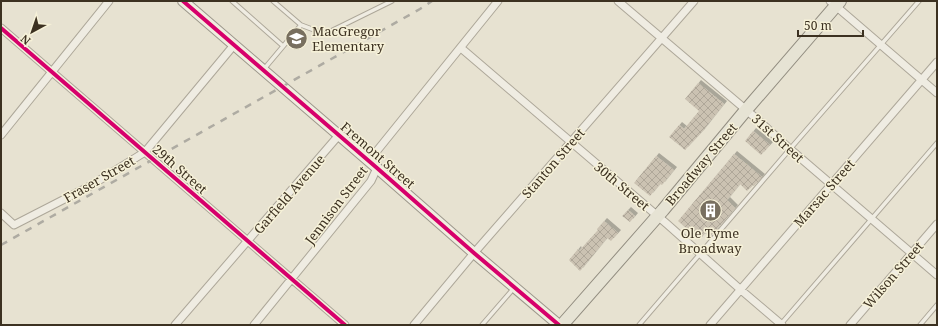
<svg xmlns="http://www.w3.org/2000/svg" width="938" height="326" font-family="'Noto Serif',serif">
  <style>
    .building { fill: url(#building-cross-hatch); filter: url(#shadow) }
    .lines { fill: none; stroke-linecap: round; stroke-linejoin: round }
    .lane-casing { stroke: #ada799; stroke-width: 5.5 }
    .street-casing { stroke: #ada799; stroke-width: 9 }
    .secondary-casing { stroke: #9c978a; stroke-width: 12 }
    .primary-casing { stroke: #928d80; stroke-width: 14 }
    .lane { stroke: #efece2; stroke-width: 3.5 }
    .street { stroke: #efece2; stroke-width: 7 }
    .secondary { stroke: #efece2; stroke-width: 10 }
    .primary { stroke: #e6e3d4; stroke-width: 12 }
    .rail { stroke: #aeaba2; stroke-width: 2.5; stroke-dasharray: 7 7; stroke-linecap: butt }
    .cycleway-casing { stroke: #f6f1d8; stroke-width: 6 }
    .cycleway { stroke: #d6006c; stroke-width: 4 }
    .labels { text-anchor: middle; stroke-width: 3; stroke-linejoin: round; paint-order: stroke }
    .poi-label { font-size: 13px; fill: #3c3121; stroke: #f6f1d8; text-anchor: start }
    .street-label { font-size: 13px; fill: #3c3121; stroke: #f6f1d8 }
  </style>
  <defs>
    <pattern id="building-cross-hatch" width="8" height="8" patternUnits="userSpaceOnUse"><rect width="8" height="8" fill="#cbc2b2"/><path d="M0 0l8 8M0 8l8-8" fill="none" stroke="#afa799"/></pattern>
    <filter id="shadow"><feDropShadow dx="3" dy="-3" stdDeviation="0" flood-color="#0004"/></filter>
  </defs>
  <rect width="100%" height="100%" fill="#e7e2d1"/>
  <path class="building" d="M698,83L724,104L701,133L685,150L669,137L679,125L684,129L699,111L685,99Z
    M753,131L770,145L761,155L745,141Z
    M734,154L762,177L754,186L753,185L747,191L740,184L727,200L735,208L710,237L705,233L699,240L678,221Z
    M656,156L674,170L662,185L660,184L650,196L634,183Z
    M628,210L635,216L630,222L622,216Z
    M604,221L618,233L611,241L607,238L580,271L569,260L578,249L579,251L598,230L597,229Z"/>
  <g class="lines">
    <defs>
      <path id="lane" d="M232,1L283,46
        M301,25L325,34L392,1
        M264,69L301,25L273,1
        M781,324L937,143
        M482,325L514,288
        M639,325L790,149L919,1
        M920,325L937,305"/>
      <path id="street" d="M618,1L758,120L790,149L937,275
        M830,1L937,93
        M1,28L345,325
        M461,48L667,224L741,290L782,325
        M1,135L109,1
        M1,213L14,225L90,186L145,152L234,45
        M175,325L339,135
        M254,325L371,181L377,168L376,152L498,1
        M414,325L474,253L694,1
        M710,325L937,62
        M850,325L937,224"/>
      <path id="secondary" d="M183,1L377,168L474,253L559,325"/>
      <path id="primary" d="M562,325L663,210L746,110L840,1"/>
    </defs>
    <use href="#lane" class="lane-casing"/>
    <use href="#street" class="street-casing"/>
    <use href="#secondary" class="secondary-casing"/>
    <use href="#primary" class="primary-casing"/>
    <use href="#lane" class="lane"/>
    <use href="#street" class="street"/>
    <use href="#secondary" class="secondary"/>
    <use href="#primary" class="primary"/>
    <path class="rail" d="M1,245L420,9L432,1"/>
    <defs>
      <path id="cycleway" d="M183,1L377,168L474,253L559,325
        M1,28L345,325"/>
    </defs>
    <use href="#cycleway" class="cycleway-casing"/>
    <use href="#cycleway" class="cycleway"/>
  </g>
  <defs>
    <symbol id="school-disc" viewBox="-11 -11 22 22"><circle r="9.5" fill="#786f5f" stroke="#f6f1d8"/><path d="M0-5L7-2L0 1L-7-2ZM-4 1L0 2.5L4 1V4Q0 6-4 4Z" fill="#fff"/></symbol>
    <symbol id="building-disc" viewBox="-11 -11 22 22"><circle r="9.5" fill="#786f5f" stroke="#f6f1d8"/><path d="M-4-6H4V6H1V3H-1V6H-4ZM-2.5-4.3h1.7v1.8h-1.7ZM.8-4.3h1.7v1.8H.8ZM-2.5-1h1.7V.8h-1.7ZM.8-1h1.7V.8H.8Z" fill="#fff"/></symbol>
  </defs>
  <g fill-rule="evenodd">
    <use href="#school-disc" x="284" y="26" width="25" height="25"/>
    <use href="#building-disc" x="698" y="198" width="25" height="25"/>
  </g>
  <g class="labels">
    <g class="poi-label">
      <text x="312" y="36">MacGregor<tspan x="312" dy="15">Elementary</tspan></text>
      <text x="710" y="238" text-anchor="middle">Ole Tyme<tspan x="710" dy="15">Broadway</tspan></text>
    </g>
    <g class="street-label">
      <text transform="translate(778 138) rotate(42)" y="5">31st Street</text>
      <text transform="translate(378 155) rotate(41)" y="5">Fremont Street</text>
      <text transform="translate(553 163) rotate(-49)" y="5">Stanton Street</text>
      <text transform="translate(701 164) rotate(-50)" y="5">Broadway Street</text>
      <text transform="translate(180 169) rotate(41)" y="5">29th Street</text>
      <text transform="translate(99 179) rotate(-30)" y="5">Fraser Street</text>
      <text transform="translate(622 186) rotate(40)" y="5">30th Street</text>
      <text transform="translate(824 193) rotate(-49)" y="5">Marsac Street</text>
      <text transform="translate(289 194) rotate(-49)" y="5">Garfield Avenue</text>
      <text transform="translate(336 205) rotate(-53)" y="5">Jennison Street</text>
      <text transform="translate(893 275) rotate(-49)" y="5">Wilson Street</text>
    </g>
  </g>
  <rect width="938" height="326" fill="none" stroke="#3c3121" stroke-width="4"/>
  <g transform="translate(32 32) rotate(220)" stroke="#f6f1d8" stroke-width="3" paint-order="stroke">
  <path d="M0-3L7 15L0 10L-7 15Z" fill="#3c3121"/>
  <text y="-6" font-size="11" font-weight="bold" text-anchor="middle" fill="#3c3121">N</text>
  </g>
  <path d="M798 30v6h65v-6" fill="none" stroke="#3c3121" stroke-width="2"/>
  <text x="804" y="30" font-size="12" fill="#3c3121" stroke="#f6f1d8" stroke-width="3" paint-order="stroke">50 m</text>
</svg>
